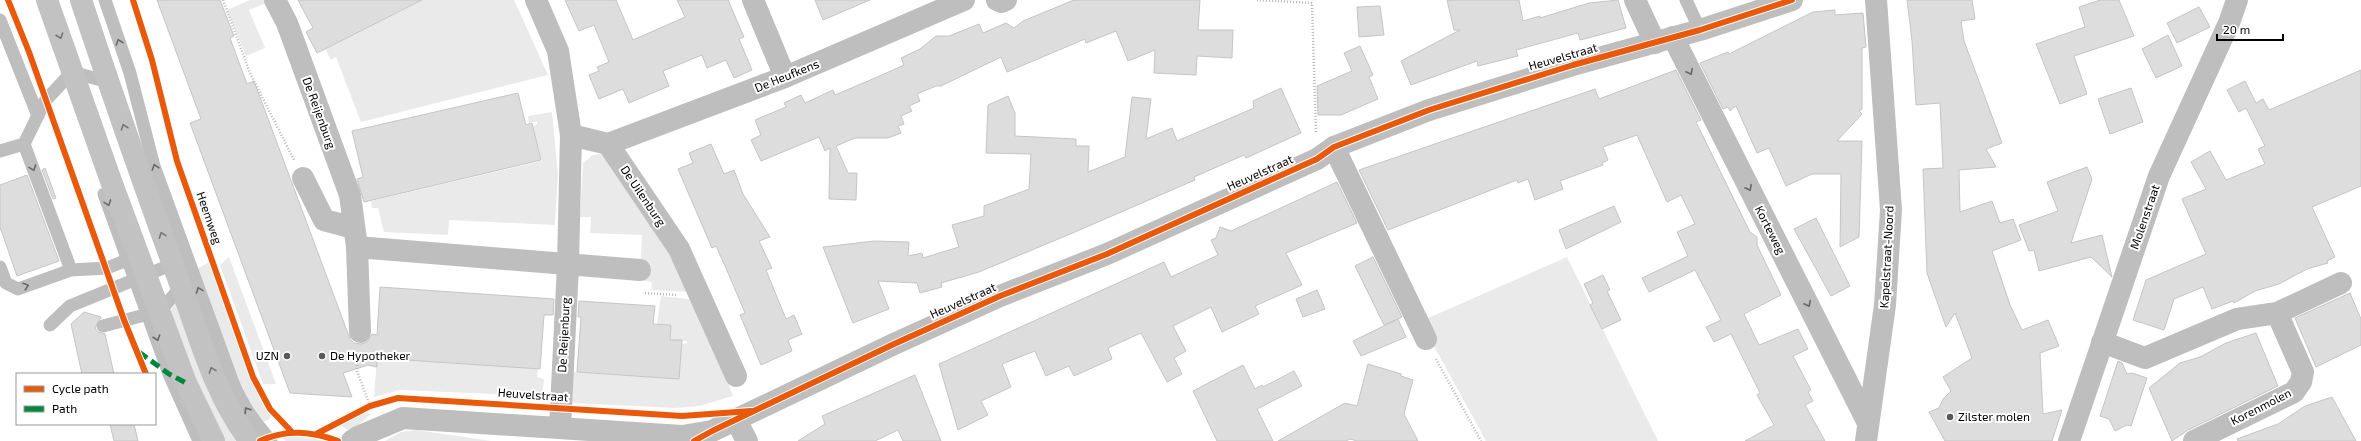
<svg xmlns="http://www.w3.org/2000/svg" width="2361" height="441" font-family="'Exo 2',sans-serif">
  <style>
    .green { fill: #eaeaea }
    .building { fill: #ddd; stroke: #c5c5c5 }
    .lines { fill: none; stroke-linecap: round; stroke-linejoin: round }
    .path { stroke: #b8b8b8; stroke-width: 2.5; stroke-dasharray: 1 2; stroke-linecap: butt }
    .service { stroke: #bebebe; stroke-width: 13 }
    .minor { stroke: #bebebe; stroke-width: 22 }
    .tertiary { stroke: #bebebe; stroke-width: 22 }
    .secondary { stroke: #c2c2c2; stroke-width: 22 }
    .quiet { stroke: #00873e; stroke-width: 5; stroke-dasharray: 10 5; stroke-linecap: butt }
    .cycleway-casing { stroke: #fff; stroke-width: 8 }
    .cycleway { stroke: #e8590c; stroke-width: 6 }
    .oneway { stroke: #747474 }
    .oneway2 { stroke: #686868 }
    .poi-dot { fill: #595959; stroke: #fff; stroke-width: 1.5 }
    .labels { text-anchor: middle; stroke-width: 4; stroke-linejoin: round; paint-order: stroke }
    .street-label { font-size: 12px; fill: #000; stroke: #fff }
    .poi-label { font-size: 12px; fill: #000; stroke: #fff; text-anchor: start }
  </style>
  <rect width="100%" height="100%" fill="#fff"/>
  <path class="green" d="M250,0H265L266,3L249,10L265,48L246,56L227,10Z
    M423,0H514L548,75L361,122L336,57L331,60L325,49Z
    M552,112L558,174L555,225L449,220L448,235L384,232L378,208H372L371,201L542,161L533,126L537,124V121L529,123L528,116Z
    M602,154L658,235L691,292L651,290L652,282L640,280L642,235L590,233L591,217H580L583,163L593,155Z
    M229,257L276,384H263L220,265Z
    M1567,257L1658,441H1486L1430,339L1426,319Z
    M209,262L252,377L271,418L264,422L247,397L239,380L197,269Z
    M661,296L696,300L733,396L699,406L675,408L572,403L573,372L679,379L682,344L687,343V341L670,340V325L657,324Z
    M179,299L239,438L235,441H221L217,435L170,311Z
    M377,358L538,369L537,377L544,379L542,396L400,390L374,397Z
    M367,412L371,414L350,432L341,425Z
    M416,430L491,441H385L401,432Z
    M295,436L322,440L325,441H286L282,438Z"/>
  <path class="building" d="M157,0H220L234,36L230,38L247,84L254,81L350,339L354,343L361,344L367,342L372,334L377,335L380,287L554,299L553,315H544L540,369L377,358V367L368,365L343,373L352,397L290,393L190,123L201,119Z
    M298,0H422L317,53L306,32L313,28Z
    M565,0H616L633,40L685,17L677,0H728L744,37L739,39L752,70L734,78L726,60L707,68L702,55L663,71L669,86L629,103L623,89L599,99L589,75L599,71L597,67L609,62L594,25L579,31Z
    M815,0H870L823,20Z
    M1074,0H1200L1198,30H1233L1232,58L1197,56L1196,75L1154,73L1155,50L1128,61L1116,31L1086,43L1085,39L1007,72L1001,57L941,86H936L917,94L920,101L909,106L912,111L901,116L904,124L898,126L901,133L888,138H855L836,146L848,173H857L856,200L829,199L830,148L825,151L819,137L761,161L751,140L761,135L755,120L786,107L784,103L801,95L805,103L833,90L835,95L875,78L904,65L901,58L920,49L936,36H949L979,24L983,33L1006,23L1014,28L1023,21Z
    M1447,0H1519L1523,21L1540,16V18L1589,3L1618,0L1626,28L1580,40L1578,33L1516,50L1518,56L1478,66L1477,61L1411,85L1401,61L1460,30H1454Z
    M1907,0H1972L1975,19L1961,21L1964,41L2002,143L1986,149L1996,167L1959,170L1960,212L1992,201L2000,223L2013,219L2021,240L1992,251L2010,305L2022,330L2048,320L2059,346L2040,353L2043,414L2062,410L2052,441H1945L1929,412L1939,408L1943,399L1951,391L1943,377L1972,358L1955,313L1946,327L1927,273L1923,169L1943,168L1940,103L1916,105L1912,41Z
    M2100,0H2119L2134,36L2074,56L2087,94L2060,104L2036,44L2085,27L2079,7Z
    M1380,6L1384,35L1359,37L1357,7Z
    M2199,7L2210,27L2177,43L2167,23Z
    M1835,10V15L1863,13L1866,47L1862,48V109L1859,111L1862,114L1837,141H1862L1859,237L1840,247L1841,174H1812L1786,186L1769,148L1757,153L1736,106L1730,111L1728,107L1723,109L1700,63L1728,52L1729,54L1813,12Z
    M2168,35L2182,66L2156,78L2142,49Z
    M1360,46L1373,75L1369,77L1378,99L1341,115H1318L1317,86L1352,71L1344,53Z
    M1676,70L1701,120L1696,122L1750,232L1757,237V245L1781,295L1744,314L1759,345L1798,329L1808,349L1793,356L1811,390L1808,392L1813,401L1805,405L1825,441H1745L1774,425L1757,395L1760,393L1731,334L1714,342L1706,327L1721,320L1695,270L1649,292L1642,278L1688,256L1677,232L1695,224L1681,195L1667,202L1637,135L1603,147L1608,160L1602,163L1603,165L1560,181L1563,189L1535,200L1528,179L1518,183L1517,180L1388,230L1359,170L1595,89L1599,99Z
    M2361,70V186L2312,207L2335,257L2327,261L2328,263L2307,269L2279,284L2255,291L2234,303L2233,301L2212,309L2203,287L2174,299L2164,330L2133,320L2146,280L2206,254L2182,199L2206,189L2191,162L2210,151L2226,180L2265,164L2258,149L2265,146L2246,108L2239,112L2227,90L2245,81L2256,103L2263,99L2269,110Z
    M1281,88L1301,133L1246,158L1244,155L1194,177L1195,180L1068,235L979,272L941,283L942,287L920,293L917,283L878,281L889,309L853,323L823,247L874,241L909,242L908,256L922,253L923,258L959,247L952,225L984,216V206L1029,189L1031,154L986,153L988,105L1008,96L1015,113V136L1076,139V146H1089L1088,172L1125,157L1132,97L1151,99L1146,139L1172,128L1177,141L1254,108L1253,101Z
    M2131,88L2143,122L2110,134L2098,99Z
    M518,93L526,125L532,123L541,160L364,202L357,179L363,177L352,131Z
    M711,144L724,174L734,170L743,194L770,237L759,241L772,268L766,270L786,319L794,315L802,334L788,340L792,351L761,365L740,315L745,313L729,275L716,246L712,248L678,169L693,163L689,153Z
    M2087,167L2092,179L2071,243L2102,235L2112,277L2091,257L2039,271L2034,250L2029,251L2019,225L2058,211L2047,182Z
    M45,168L56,198L53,199L42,170Z
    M27,175L59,261L17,276L0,227V185Z
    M1337,182L1357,223L1286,253L1302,285L1255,306L1259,314L1222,332L1211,307L1173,326L1186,351L1174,358L1182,374L1167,382L1141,333L1108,348L1112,359L1074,376L1069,366L1046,376L1035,351L1002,364L1011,387L981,401L988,415L958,430L939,364L1164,262L1171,277L1218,255L1211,240L1216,238L1220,227L1231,231Z
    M1614,206L1621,222L1566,249L1559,230Z
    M1816,218L1850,286L1831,296L1794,229Z
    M1373,257L1402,317L1384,325L1355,266Z
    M1603,275L1610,290L1607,291L1621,320L1602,329L1590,305L1593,303L1584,284Z
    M1317,290L1325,309L1303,317L1296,299Z
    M2350,293L2361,319V345L2316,367L2295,318Z
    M579,301L655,306L653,324L671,325L670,340H682L679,379L577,372L581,317H578Z
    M84,312L101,317L95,328L98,332L105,334L114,374H82L71,324Z
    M1398,319L1406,337L1361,356L1353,341Z
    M2256,333L2278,386L2188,430L2172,441L2149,388L2180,363L2200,357L2226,343Z
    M2118,361L2122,363L2127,374L2132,373L2147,378L2131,426L2127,425L2115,431L2109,419L2100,416Z
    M1368,364L1401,374V376L1413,380L1404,414L1418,441H1357L1350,439L1346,441H1278L1345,403L1357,406Z
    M1243,365L1255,389L1262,385L1263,387L1294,371L1302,386L1257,409L1273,441H1217L1193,391Z
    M915,375L941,441H903L898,430L875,441H798L825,424L822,416Z
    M2332,397L2356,441H2238L2237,439L2278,424L2305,406Z
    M110,424H134L138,441H114Z"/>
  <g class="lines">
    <path class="path" d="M223,0L250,73L294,160
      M1257,0L1312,3L1316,132
      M645,293L676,295
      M358,353L357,371L370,406
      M1436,359L1481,441"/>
    <path class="service" d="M105,0L130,73L154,166L232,380C241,403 255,423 271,441
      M1686,0L1700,30
      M0,20L38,116
      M108,82L72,72L45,101L24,144L71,270L107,268L135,257
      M0,151L24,144
      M104,194L169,374L199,441
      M0,267L6,283L18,289L71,270
      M50,325L70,306L173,264
      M103,326L160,311L181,287"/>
    <path class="minor" d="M275,0L287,23L350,195L357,247L640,270
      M536,0L558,51L571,135L608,144L679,249L736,376
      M753,0L785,77
      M997,0L1001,2L1006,0
      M1635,0L1655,43
      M1673,37L1868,423
      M608,144L785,77L964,0
      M1334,147L1426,339
      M303,178L324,220L354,228
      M357,247L360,332
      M2102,342L2145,358L2237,319L2277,313L2341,283
      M736,420L747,441
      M560,428L568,265L571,135
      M1866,441L1885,305L1891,210L1876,0
      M2069,441L2159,176L2229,23L2237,0
      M2194,441L2294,392L2301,382L2303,372L2277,313"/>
    <path class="tertiary" d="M352,441L358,437L403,418L682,436L712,431L894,344L1000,296L1107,254L1317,159L1334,147L1429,110L1573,65L1700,30L1792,0"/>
    <path class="secondary" d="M47,0L111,181L186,383L214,441
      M81,0C112,94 145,188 179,281C199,335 214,394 250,441"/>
    <path class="quiet" d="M139,352L169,374L186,383"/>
    <defs>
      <path id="cycleway" d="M8,0L29,52L124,320L146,374
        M133,0L152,60L177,161L253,377L270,409L291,431
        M318,433L370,406L398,398L682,416L751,411
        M260,441C286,429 311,431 338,441
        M694,441L712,431L894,344L1000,296L1107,254L1317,159L1334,147L1429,110L1573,65L1700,30L1792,0"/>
    </defs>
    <use href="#cycleway" class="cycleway-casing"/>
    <use href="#cycleway" class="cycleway"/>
  </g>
  <defs><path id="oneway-chevron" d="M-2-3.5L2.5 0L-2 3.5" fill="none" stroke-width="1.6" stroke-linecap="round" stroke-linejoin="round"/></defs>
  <g class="oneway">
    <use href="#oneway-chevron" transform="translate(60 36) rotate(71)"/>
    <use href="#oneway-chevron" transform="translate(124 127) rotate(-109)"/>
    <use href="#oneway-chevron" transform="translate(162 235) rotate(-110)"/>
    <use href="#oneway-chevron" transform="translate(212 370) rotate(-110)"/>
  </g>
  <g class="oneway2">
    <use href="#oneway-chevron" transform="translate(119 42) rotate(-109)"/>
    <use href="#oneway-chevron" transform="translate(1690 72) rotate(63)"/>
    <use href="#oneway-chevron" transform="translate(155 167) rotate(-108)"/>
    <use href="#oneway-chevron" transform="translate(33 168) rotate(70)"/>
    <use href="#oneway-chevron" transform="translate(1749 188) rotate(63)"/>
    <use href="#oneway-chevron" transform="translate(108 203) rotate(70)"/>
    <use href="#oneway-chevron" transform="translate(26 286) rotate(-19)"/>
    <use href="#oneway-chevron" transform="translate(199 290) rotate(-110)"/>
    <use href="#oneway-chevron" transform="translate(1808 304) rotate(63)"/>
    <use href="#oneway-chevron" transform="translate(157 338) rotate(71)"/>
    <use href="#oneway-chevron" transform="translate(247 410) rotate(-122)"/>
  </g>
  <g class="poi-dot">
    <circle cx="287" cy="356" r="4"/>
    <circle cx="322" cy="356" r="4"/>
    <circle cx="1950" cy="417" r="4"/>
  </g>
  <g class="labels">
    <g class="street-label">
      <text transform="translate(1563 57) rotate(-16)" y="4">Heuvelstraat</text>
      <text transform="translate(787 76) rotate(-22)" y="4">De Heufkens</text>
      <text transform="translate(319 113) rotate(70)" y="4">De Reijenburg</text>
      <text transform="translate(1260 173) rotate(-24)" y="4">Heuvelstraat</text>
      <text transform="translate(643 196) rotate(56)" y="4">De Uilenburg</text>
      <text transform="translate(2145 217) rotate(-71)" y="4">Molenstraat</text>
      <text transform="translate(209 218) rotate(71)" y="4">Heemweg</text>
      <text transform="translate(1770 230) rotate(63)" y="4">Korteweg</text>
      <text transform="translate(1887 257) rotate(-87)" y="4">Kapelstraat-Noord</text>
      <text transform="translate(963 301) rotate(-24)" y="4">Heuvelstraat</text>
      <text transform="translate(564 335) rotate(-87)" y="4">De Reijenburg</text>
      <text transform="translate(533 395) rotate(4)" y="4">Heuvelstraat</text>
      <text transform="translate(2261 407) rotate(-27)" y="4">Korenmolen</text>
    </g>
    <g class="poi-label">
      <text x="279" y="360" text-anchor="end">UZN</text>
      <text x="330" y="360">De Hypotheker</text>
      <text x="1958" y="421">Zilster molen</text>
    </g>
  </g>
  <rect x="16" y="373" width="140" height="52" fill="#ffffff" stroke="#999999"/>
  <rect x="24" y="386" width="20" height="6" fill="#e8590c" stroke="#999999"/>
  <text x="52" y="393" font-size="12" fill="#000000">Cycle path</text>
  <rect x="24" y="406" width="20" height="6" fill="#00873e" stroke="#999999"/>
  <text x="52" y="413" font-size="12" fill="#000000">Path</text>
  <path d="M2217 34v6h66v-6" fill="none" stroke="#000000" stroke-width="2"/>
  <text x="2223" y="34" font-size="12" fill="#000000" stroke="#ffffff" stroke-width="3" paint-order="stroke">20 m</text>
</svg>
